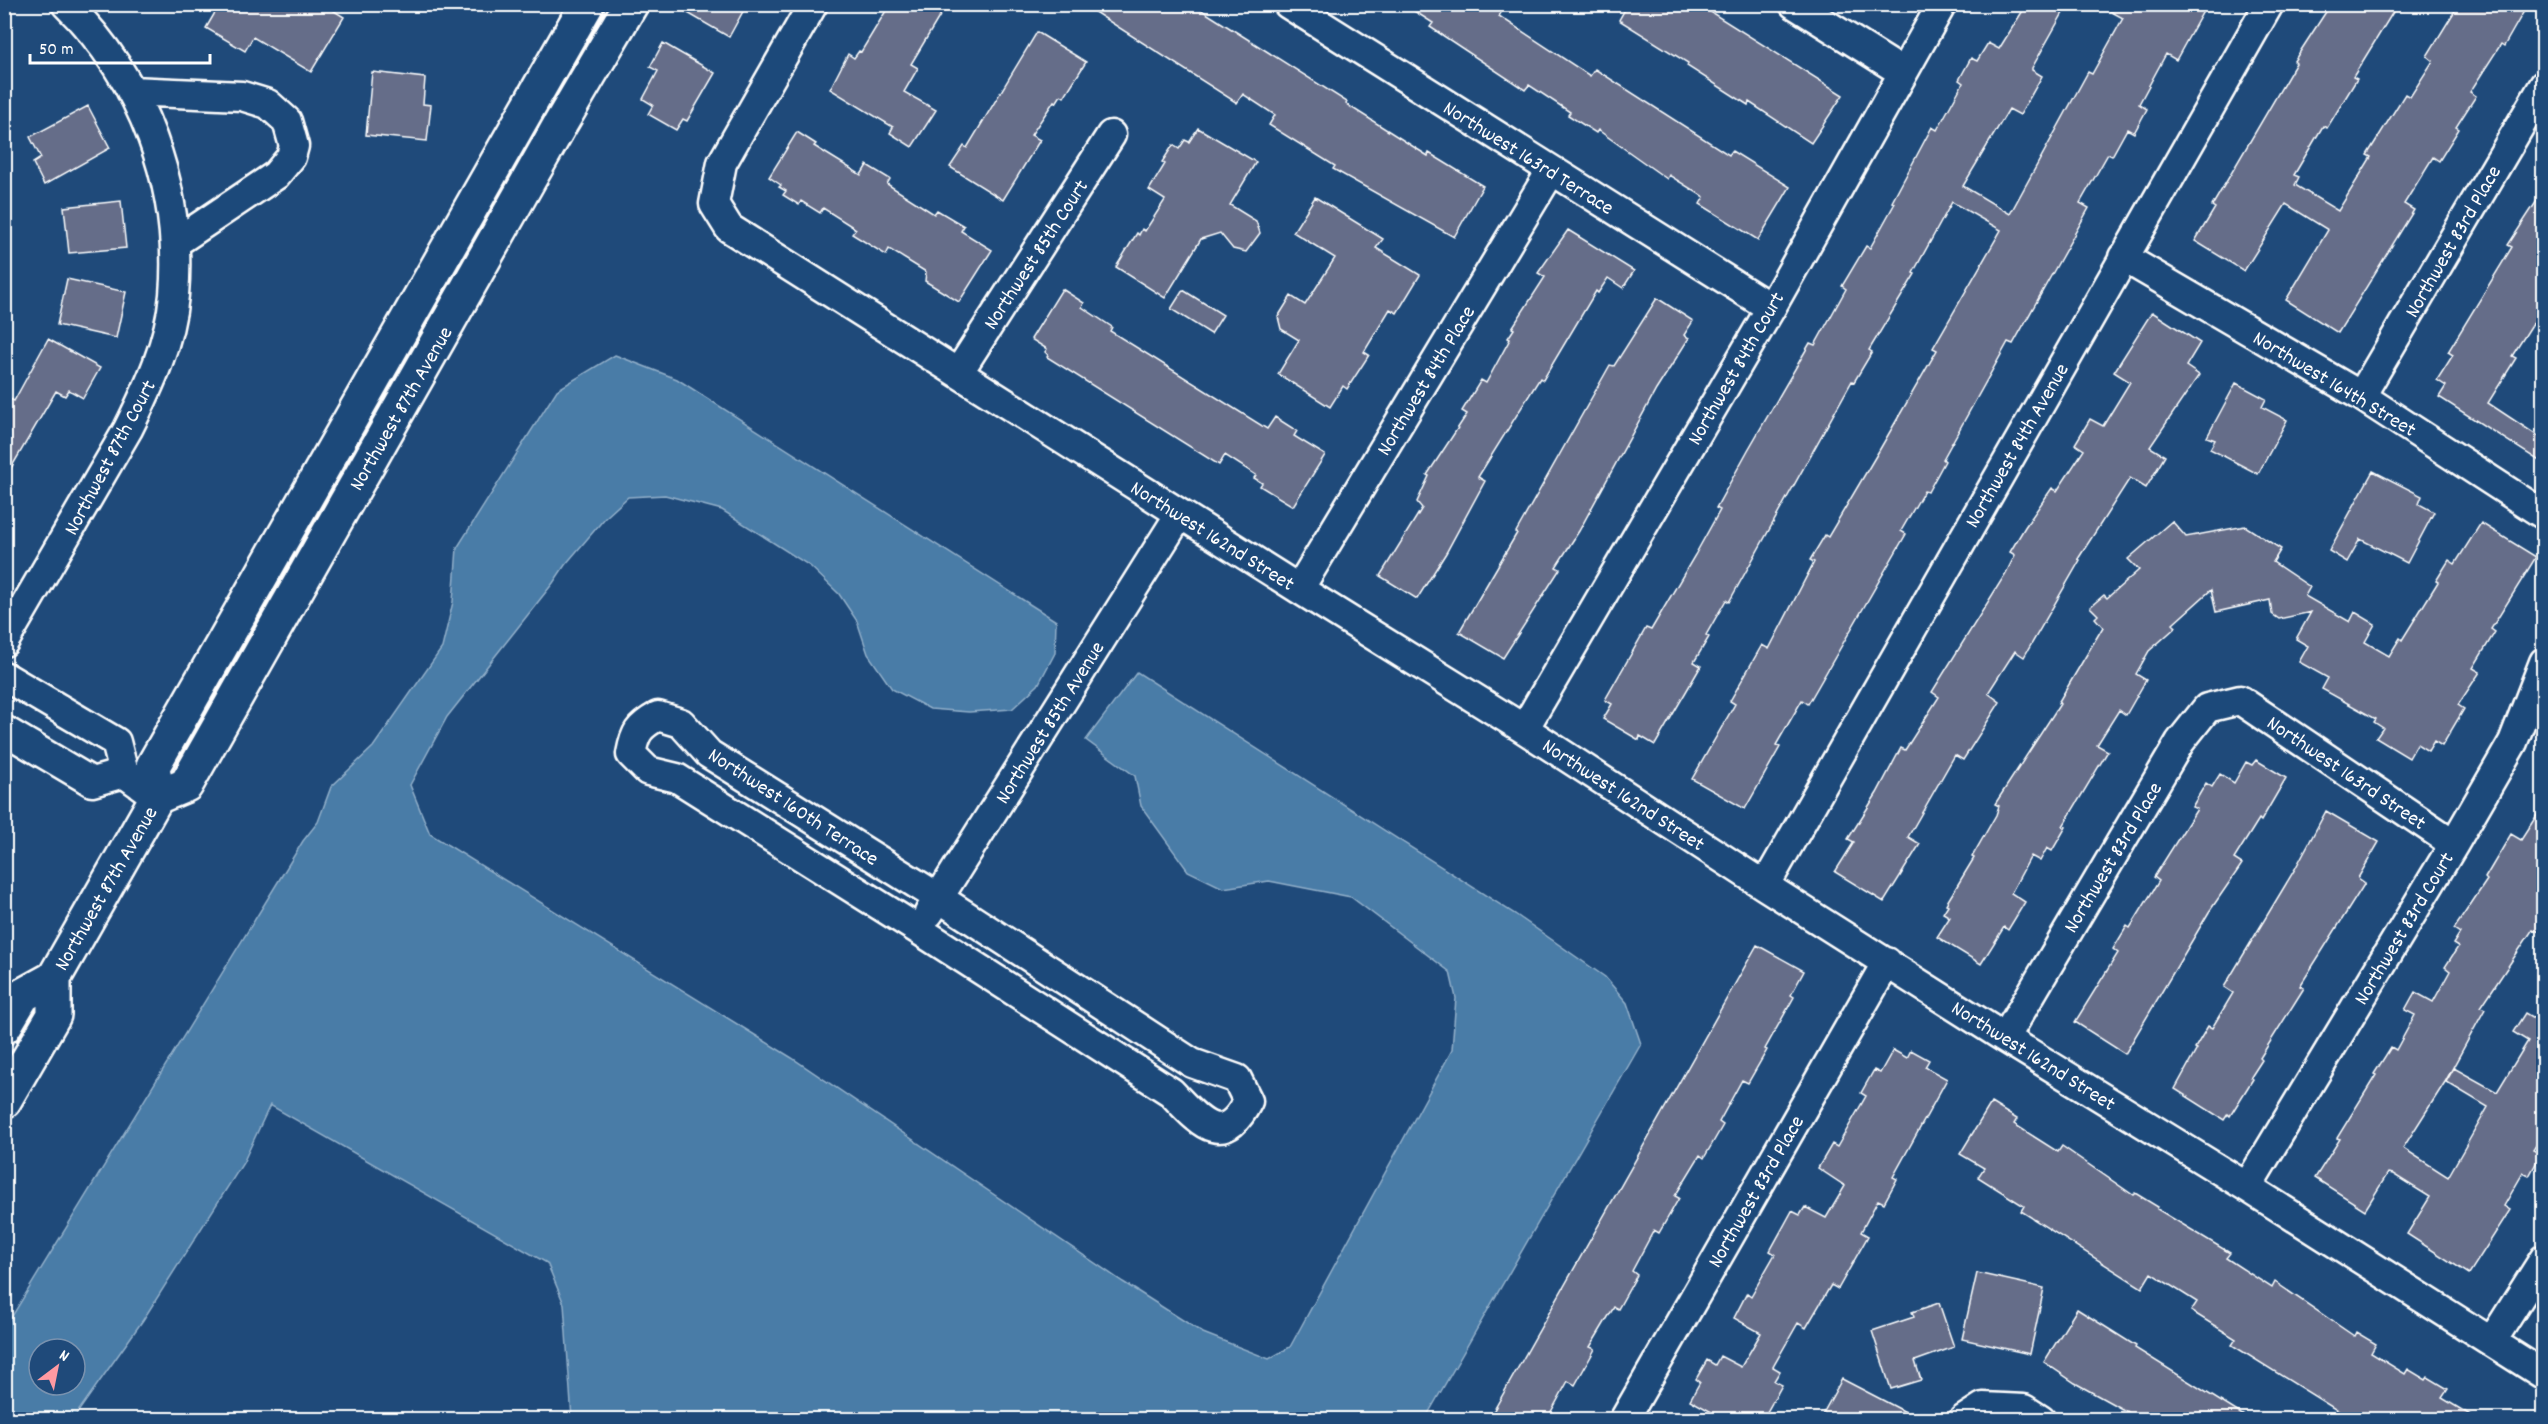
<svg xmlns="http://www.w3.org/2000/svg" width="2548" height="1424" font-family="Dekko,sans-serif">
  <style>
    .water { fill: #4a7ba7; stroke: #92b0ca; stroke-width: 1.5; fill-rule: evenodd }
    .building { fill: #656d89; stroke: #fff; stroke-width: 1.5 }
    .lines { fill: none; stroke-linecap: round; stroke-linejoin: round }
    .street-casing { stroke: #fff; stroke-width: 33 }
    .secondary-casing { stroke: #fff; stroke-width: 38 }
    .street { stroke: #1f4a7a; stroke-width: 28 }
    .secondary { stroke: #1f4a7a; stroke-width: 33 }
    .labels { text-anchor: middle; stroke-width: 4.5; stroke-linejoin: round; paint-order: stroke }
    .street-label { font-size: 21px; fill: #fff; stroke: #1f4a7a }
  </style>
  <rect width="100%" height="100%" fill="#1f4a7a"/>
  <filter id="ink" filterUnits="userSpaceOnUse"><feTurbulence type="fractalNoise" baseFrequency=".0167" numOctaves="2"/><feDisplacementMap in="SourceGraphic" scale="12" xChannelSelector="R" yChannelSelector="G"/><feConvolveMatrix kernelMatrix="1 2 1 2 8 2 1 2 1" color-interpolation-filters="sRGB"/></filter>
  <g filter="url(#ink)">
    <path class="water" d="M615,355L677,379L1056,621L1055,653L1038,685L1012,709L969,712L930,709L892,689L868,654L857,621L839,594L810,566L722,510L665,495L628,497L605,518L565,565L553,583L447,717L410,785L430,834L792,1058L1123,1282L1203,1333L1269,1359L1290,1347L1452,1050L1456,998L1450,972L1351,897L1269,881L1223,888L1188,871L1141,806L1135,776L1086,740L1137,672L1515,914L1605,977L1627,1003L1641,1044L1425,1419H572L564,1304L547,1263L270,1105L243,1163L143,1320L73,1419H5L4,1330L6,1326L303,841L318,822L331,787L373,747L442,648L453,602L457,548L557,390ZM39,1349H75V1385H39Z"/>
    <path class="building" d="M220,4H323L344,17L311,72L253,37L245,51L206,28Z
      M672,4H747L729,37Z
      M890,4H947L911,64L918,68L904,92L936,110L912,147L890,133L893,127L830,89L848,54L854,58L859,51L861,52Z
      M1082,4H1192L1347,102L1346,104L1428,156L1429,153L1483,186L1454,237L1333,169L1335,166L1269,125L1275,115L1243,94L1237,103Z
      M1403,4H1506L1499,16L1590,76L1595,69L1729,155L1732,151L1790,187L1758,240L1700,204L1704,197L1669,175L1667,179L1598,130L1596,133L1568,115L1570,112L1529,85L1525,90L1430,27L1433,23Z
      M1628,4H1698L1843,95L1811,143L1749,102L1748,105L1687,66L1688,63L1619,20Z
      M2027,4H2068L2032,68V70L2042,76L2020,115L2009,109L1963,186L2010,214L2088,72L2092,74L2123,18L2097,4H2207L2176,60L2166,54L2139,104L2147,109L2134,133L2127,129L2112,156L2108,154L2080,203L2089,208L2056,267L2013,344L2008,342L1943,459L1945,461L1928,492L1924,491L1901,531L1906,534L1808,704L1802,700L1776,745L1780,747L1745,809L1692,779L1735,704L1730,701L1762,645L1769,649L1814,562L1810,560L1825,535L1828,537L1880,449L1937,350L1933,348L2001,230L1952,202L1913,273L1915,274L1869,350L1872,352L1854,382L1852,381L1729,602L1726,600L1706,635L1709,637L1694,662L1701,666L1655,745L1640,736L1639,740L1603,719L1612,704L1605,700L1646,628L1651,630L1695,555L1720,510L1716,508L1748,450L1810,343L1815,345L1846,289L1842,286L1866,246L1870,248L1895,203L1892,202L1932,127L1937,130L1963,83L1959,80L1971,58L1977,61L1988,43L1999,49Z
      M2331,4H2398L2353,77L2357,79L2327,128L2323,126L2294,175L2299,177L2295,185L2338,211L2371,157L2367,155L2405,94L2410,97L2433,61L2427,56L2459,4H2528L2504,46L2501,44L2470,92L2476,96L2456,127L2459,129L2439,161L2433,157L2404,204L2414,210L2338,333L2286,300L2328,230L2286,204L2244,271L2195,241L2215,208L2212,206L2296,63L2294,61Z
      M1037,32L1086,62L1064,97L1061,95L1056,103L1054,101L1031,135L1040,140L1003,200L950,167L964,146L967,148Z
      M663,43L715,73L687,121L683,119L676,130L648,114L653,105L643,99L658,71L650,67Z
      M372,72L425,78L423,104L431,105L427,141L366,135Z
      M88,106L110,148L44,185L33,163L41,158L30,137Z
      M1198,128L1256,162L1230,205L1256,221L1260,233L1246,252L1233,249L1220,233L1201,239L1165,298L1116,267L1137,233L1139,235L1142,229L1145,231L1165,200L1149,190L1165,164L1162,162L1173,145L1179,149L1185,140L1189,142Z
      M797,132L816,144L814,146L861,175L867,165L890,179L887,184L934,214L937,210L964,226L961,231L992,250L959,302L925,281L926,272L889,249L886,255L852,234L856,229L823,208L820,213L801,201L799,205L783,195L786,191L779,187L781,185L769,177Z
      M2544,190V306L2512,356L2516,358L2488,403L2544,440V464L2439,397L2446,386L2437,380L2453,355L2448,352L2512,247L2508,245Z
      M1315,197L1383,239L1376,248L1420,275L1397,313L1390,309L1364,352L1369,355L1347,389L1343,386L1330,407L1278,374L1299,340L1281,329L1278,317L1291,296L1305,305L1335,258L1293,232Z
      M121,201L126,248L69,253L64,207Z
      M1568,230L1634,271L1623,288L1608,278L1598,293L1596,291L1543,380L1540,378L1478,477L1485,481L1446,553L1417,599L1380,576L1422,508L1417,502L1429,476L1427,475L1467,414L1462,411L1481,380L1486,383L1510,339L1508,338L1514,329L1512,328L1545,277L1538,273Z
      M67,279L126,292L116,338L57,325Z
      M1062,289L1084,303L1082,307L1112,327L1110,331L1267,429L1275,417L1297,431L1294,436L1325,455L1293,506L1260,486L1262,483L1254,478L1256,475L1225,455L1219,465L1047,357L1048,355L1045,352L1047,349L1031,339Z
      M1183,290L1223,315L1211,334L1171,309Z
      M1657,298L1693,321L1684,335L1689,338L1656,390L1579,531L1556,567L1560,569L1503,658L1459,632L1517,533L1516,532L1610,365L1614,366Z
      M2152,312L2200,343L2186,366L2199,375L2150,447L2165,456L2146,488L2130,478L2078,559L2080,560L2024,657L2015,651L1988,693L2000,702L1963,760L1955,755L1908,837L1920,844L1884,902L1835,872L1854,842L1848,839L1877,793L1901,748L1905,750L1939,697L1932,692L2006,573L2015,555L2010,552L2025,527L2052,488L2057,491L2084,450L2075,444L2090,419L2103,426L2130,382L2114,372Z
      M48,339L100,368L83,398L69,390L65,396L56,391L4,480V396L14,401Z
      M2236,383L2266,399L2262,407L2287,420L2258,474L2210,449L2215,440L2207,437Z
      M2373,471L2422,496L2419,504L2434,512L2407,563L2360,539L2347,562L2329,551Z
      M2172,521L2186,537L2245,526L2281,549L2273,562L2310,587L2305,596L2350,622L2355,612L2375,624L2365,642L2389,656L2400,638L2402,640L2438,582L2436,581L2449,560L2455,564L2481,523L2536,557L2491,629L2495,632L2473,668L2480,672L2458,705L2464,709L2442,746L2434,741L2428,751L2417,744L2409,758L2376,738L2383,728L2374,722L2376,719L2322,689L2328,678L2299,662L2308,646L2296,639L2311,612L2279,619L2272,614L2270,600L2216,612L2211,590L2173,624L2176,627L2149,651L2136,674L2146,680L2126,715L2119,710L2097,745L2108,751L2063,826L2066,827L2052,851L2047,848L2040,861L2031,856L2011,893L2025,902L2008,930L2004,927L1981,964L1937,937L1950,917L1943,913L1948,905L1946,904L1974,858L1972,857L1996,815L1999,806L1995,804L2060,704L2058,703L2103,627L2095,618L2098,615L2090,607L2104,595L2107,598L2139,570L2128,559Z
      M2256,760L2286,778L2261,821L2259,819L2234,859L2242,864L2209,912L2125,1054L2075,1022L2118,953L2113,949L2127,926L2130,928L2159,881L2154,877L2197,809L2192,807L2206,783L2212,787L2220,774L2234,783L2246,762L2252,765Z
      M2544,804V934L2533,929L2481,1007L2485,1009L2445,1082L2403,1148L2448,1177L2488,1107L2446,1082L2454,1068L2497,1092L2528,1041L2513,1032L2525,1013L2540,1022L2544,1016V1133L2533,1150L2541,1154L2529,1176L2523,1173L2504,1206L2510,1210L2469,1274L2407,1234L2430,1197L2393,1174L2388,1173L2365,1210L2315,1178L2340,1139L2337,1138L2376,1075L2374,1074L2391,1047L2396,1050L2415,1015L2405,1010L2415,992L2433,1002L2450,971L2445,967L2458,947L2453,944L2460,933L2454,929L2487,880L2485,878L2511,834L2521,840Z
      M2326,811L2379,842L2358,878L2365,883L2300,986L2304,988L2260,1058L2262,1060L2251,1077L2253,1079L2230,1116L2228,1114L2224,1120L2175,1089L2197,1049L2195,1048L2208,1026L2212,1028L2233,993L2224,987L2295,869Z
      M1757,945L1804,971L1791,995L1794,997L1765,1049L1767,1050L1748,1083L1742,1080L1719,1122L1723,1125L1704,1158L1700,1155L1675,1196L1679,1198L1659,1233L1654,1230L1632,1271L1637,1275L1618,1309L1614,1307L1590,1347L1595,1349L1575,1385L1568,1381L1547,1419H1489Z
      M1893,1050L1907,1058L1911,1050L1929,1060L1925,1067L1947,1079L1893,1177L1897,1179L1884,1203L1878,1200L1861,1232L1868,1236L1838,1289L1831,1285L1806,1328L1798,1323L1773,1367L1780,1371L1774,1381L1782,1385L1763,1419H1724L1690,1400L1700,1382L1696,1379L1707,1360L1715,1365L1720,1356L1741,1367L1761,1333L1734,1318L1747,1293L1751,1296L1775,1254L1770,1251L1792,1211L1800,1215L1805,1207L1826,1218L1845,1186L1818,1168L1832,1144L1837,1147L1866,1096L1861,1093L1874,1070L1880,1073Z
      M1991,1103L2017,1119L2014,1124L2058,1152L2062,1146L2133,1195L2135,1193L2158,1207L2157,1209L2230,1253L2226,1258L2272,1288L2275,1282L2354,1336L2356,1332L2376,1344L2371,1353L2405,1374L2408,1369L2426,1380L2428,1377L2448,1389L2442,1398L2477,1419H2351L2232,1345L2236,1339L2191,1311L2197,1302L2151,1273L2142,1288L2021,1211L2024,1206L1978,1177L1984,1168L1960,1154Z
      M1977,1273L2044,1288L2030,1354L1962,1339Z
      M1939,1303L1954,1347L1915,1361L1921,1380L1891,1389L1872,1331L1914,1317L1912,1312Z
      M2077,1309L2136,1346L2135,1348L2249,1419H2140L2075,1383L2044,1362Z
      M1842,1379L1919,1419H1820Z"/>
    <g class="lines">
      <defs>
        <path id="street" d="M813,4L722,163L714,204L729,228L1299,589L1524,729L1765,886L2005,1038L2247,1187L2544,1375
          M1288,4L1771,308
          M1794,4L1902,72
          M131,91L242,96L268,104L287,121L294,146L291,157L276,175L175,243
          M2123,257L2361,396L2544,515
          M958,373L1111,135
          M2361,396L2544,85
          M1299,589L1551,171
          M4,642L128,429C149,387 170,342 174,295C183,188 143,79 66,4
          M4,676L116,742L124,773L157,797
          M658,716L681,723L709,754L939,898L1192,1063L1237,1079L1248,1101C1222,1152 1198,1120 1171,1092L919,930L677,778L648,771L631,754C635,733 638,727 658,716Z
          M1524,729L1771,308L1942,4
          M4,730L92,782L124,773
          M1765,886L2269,4
          M929,913L1180,514
          M2005,1038L2180,742L2207,708L2240,700L2454,844
          M2247,1187L2454,844L2513,742L2544,662
          M2492,1341L2544,1259
          M1624,1420L1887,962
          M1963,1420L1983,1407L2024,1409L2041,1420"/>
        <path id="secondary" d="M157,797L186,785L561,123L631,4
          M4,1027L23,995L54,978
          M4,1101L54,1015V978L157,797L153,766L587,4"/>
      </defs>
      <use href="#street" class="street-casing"/>
      <use href="#secondary" class="secondary-casing"/>
      <use href="#street" class="street"/>
      <use href="#secondary" class="secondary"/>
    </g>
  </g>
  <g class="labels">
    <g class="street-label">
      <text transform="translate(1529 157) rotate(32)" y="7">Northwest 163rd Terrace</text>
      <text transform="translate(2452 241) rotate(-60)" y="7">Northwest 83rd Place</text>
      <text transform="translate(1035 254) rotate(-57)" y="7">Northwest 85th Court</text>
      <text transform="translate(1735 368) rotate(-60)" y="7">Northwest 84th Court</text>
      <text transform="translate(1425 380) rotate(-59)" y="7">Northwest 84th Place</text>
      <text transform="translate(2335 383) rotate(31)" y="7">Northwest 164th Street</text>
      <text transform="translate(400 408) rotate(-60)" y="7">Northwest 87th Avenue</text>
      <text transform="translate(2016 445) rotate(-60)" y="7">Northwest 84th Avenue</text>
      <text transform="translate(109 457) rotate(-62)" y="7">Northwest 87th Court</text>
      <text transform="translate(1213 535) rotate(32)" y="7">Northwest 162nd Street</text>
      <text transform="translate(1049 722) rotate(-58)" y="7">Northwest 85th Avenue</text>
      <text transform="translate(2347 772) rotate(34)" y="7">Northwest 163rd Street</text>
      <text transform="translate(1624 794) rotate(33)" y="7">Northwest 162nd Street</text>
      <text transform="translate(794 806) rotate(33)" y="7">Northwest 160th Terrace</text>
      <text transform="translate(2112 857) rotate(-59)" y="7">Northwest 83rd Place</text>
      <text transform="translate(105 888) rotate(-60)" y="7">Northwest 87th Avenue</text>
      <text transform="translate(2403 928) rotate(-59)" y="7">Northwest 83rd Court</text>
      <text transform="translate(2034 1055) rotate(32)" y="7">Northwest 162nd Street</text>
      <text transform="translate(1755 1191) rotate(-60)" y="7">Northwest 83rd Place</text>
    </g>
  </g>
  <rect width="2548" height="1424" fill="none" stroke="#1f4a7a" stroke-width="24"/>
  <rect x="12" y="12" width="2524" height="1400" fill="none" stroke="#fff" stroke-width="2" filter="url(#ink)"/>
  <g transform="translate(57 1367) rotate(32)"><circle r="28" fill="#1f4a7a" stroke="#7992af" stroke-width="1.5"/>
  <path d="M0-4.5L10 22L0 15L-10 22Z" fill="#ff9aa2"/>
  <text y="-9" font-size="16" font-weight="bold" text-anchor="middle" fill="#ffffff">N</text>
  </g>
  <path d="M30 54v9h180v-9" fill="none" stroke="#ffffff" stroke-width="3"/>
  <text x="39" y="54" font-size="18" fill="#ffffff" stroke="#1f4a7a" stroke-width="4.5" paint-order="stroke">50 m</text>
</svg>
